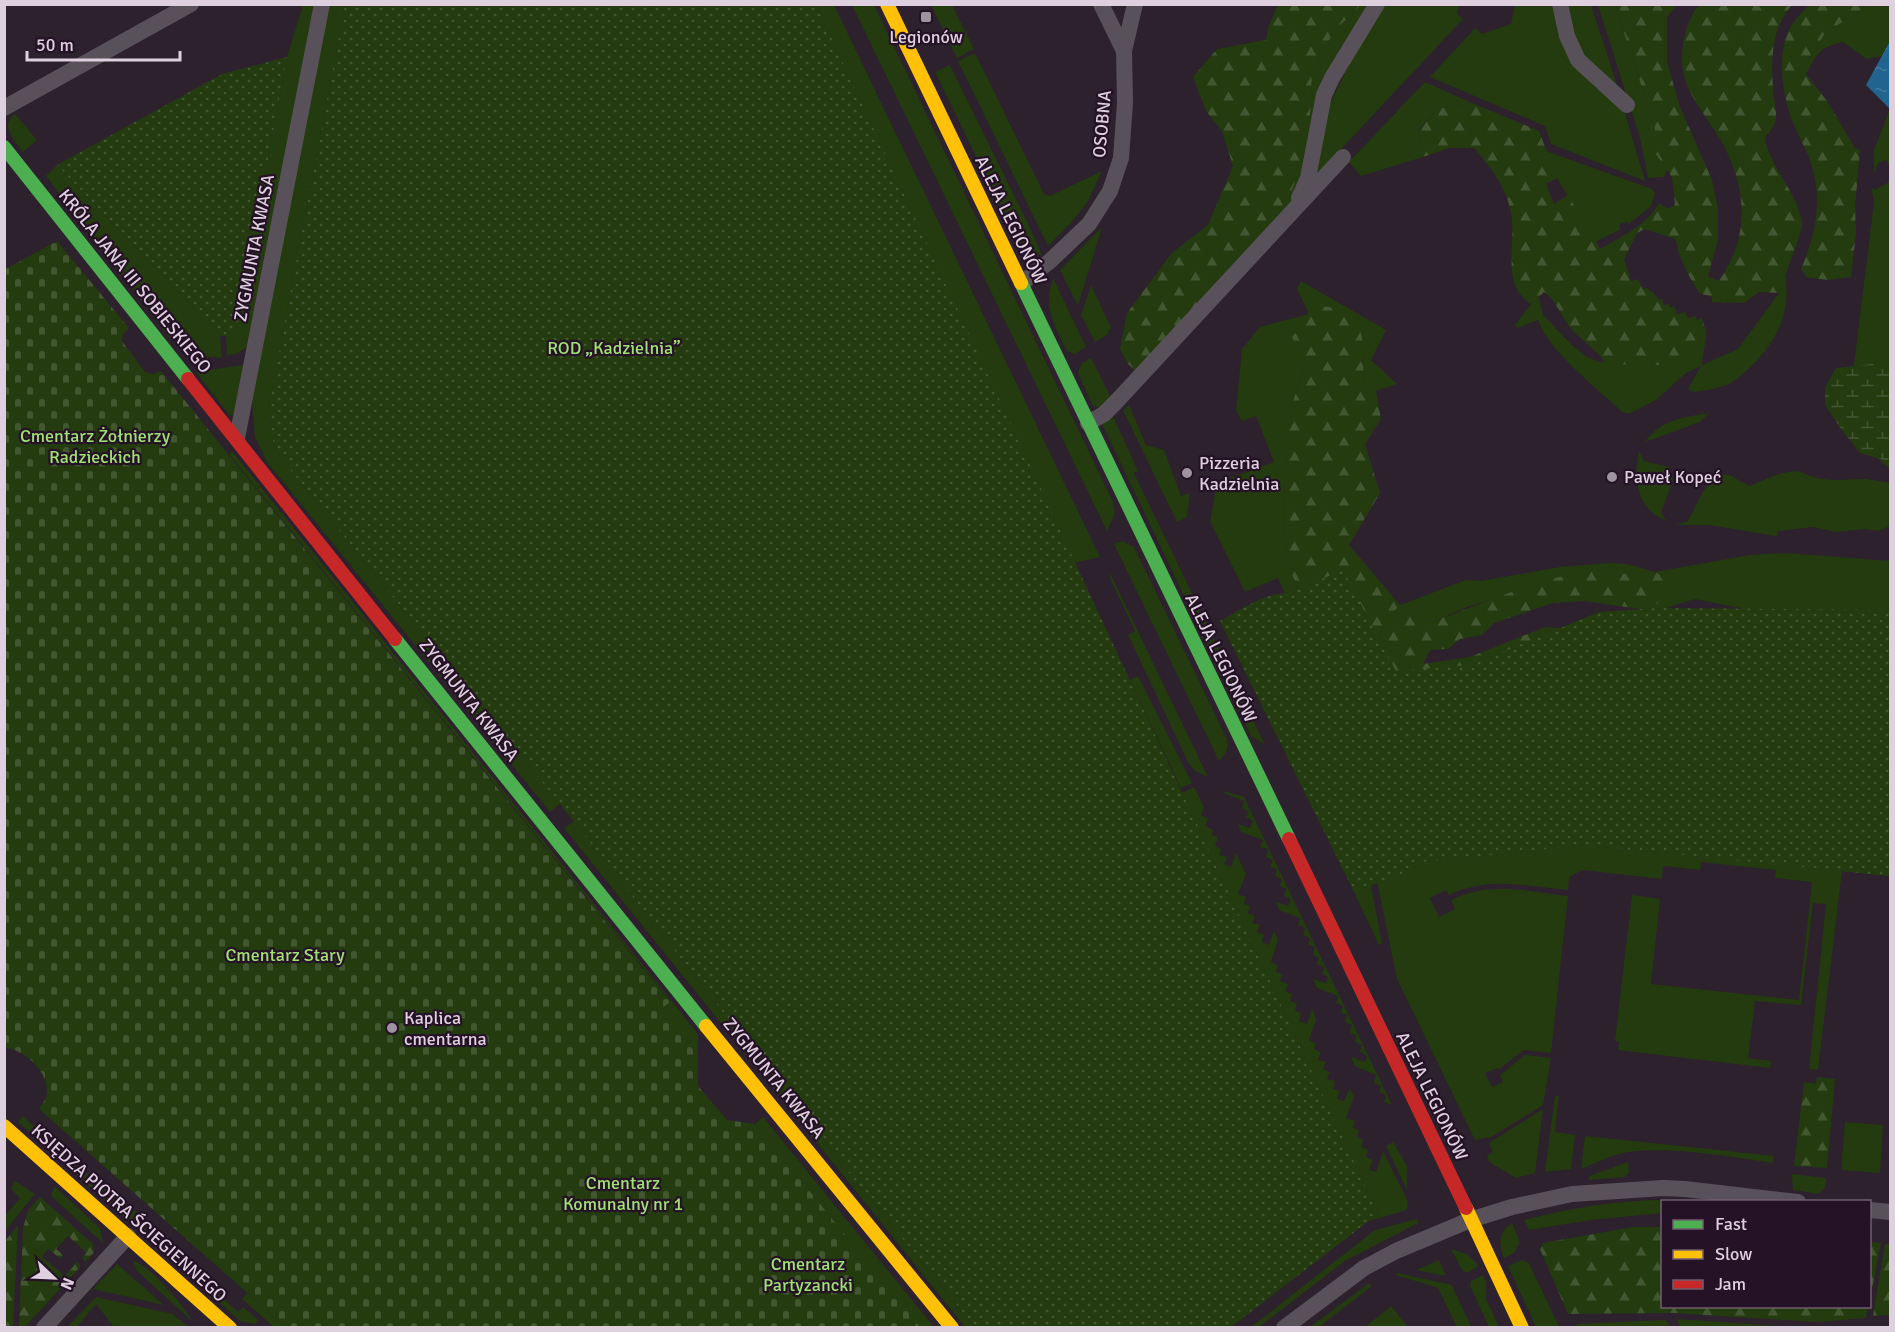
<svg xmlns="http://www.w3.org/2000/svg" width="1895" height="1332" font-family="Signika,sans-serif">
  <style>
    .grass { fill: #233b0f }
    .forest { fill: url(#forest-firs) }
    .wetland { fill: url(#wetland-marsh) }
    .cemetery { fill: url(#cemetery-stones) }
    .park { fill: url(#park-dots) }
    .water { fill: url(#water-ripples) }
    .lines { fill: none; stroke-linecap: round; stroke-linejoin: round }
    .street { stroke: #595159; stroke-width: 16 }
    .fast { stroke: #4caf50; stroke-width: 14 }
    .slow { stroke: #ffc107; stroke-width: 14 }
    .jam { stroke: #c62828; stroke-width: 14 }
    .poi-dot { fill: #a093a0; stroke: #261227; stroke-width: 2 }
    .labels { text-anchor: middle; stroke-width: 4.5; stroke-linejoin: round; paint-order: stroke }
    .poi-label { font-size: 18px; fill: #ded0de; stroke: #261227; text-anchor: start }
    .street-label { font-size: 18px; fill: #ded0de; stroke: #261227 }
    .park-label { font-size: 18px; fill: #9fe173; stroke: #261227 }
  </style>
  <defs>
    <pattern id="forest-firs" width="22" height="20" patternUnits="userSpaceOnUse" patternTransform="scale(1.5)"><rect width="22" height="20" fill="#233b0f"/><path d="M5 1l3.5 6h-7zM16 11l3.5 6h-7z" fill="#425632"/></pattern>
    <pattern id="wetland-marsh" width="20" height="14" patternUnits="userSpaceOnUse" patternTransform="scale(1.5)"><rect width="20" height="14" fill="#233b0f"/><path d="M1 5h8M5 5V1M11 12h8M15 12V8" fill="none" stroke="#425632"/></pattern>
    <pattern id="cemetery-stones" width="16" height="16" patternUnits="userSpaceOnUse" patternTransform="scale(1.5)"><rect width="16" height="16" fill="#233b0f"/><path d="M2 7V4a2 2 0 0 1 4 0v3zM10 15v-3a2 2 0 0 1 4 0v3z" fill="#425632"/></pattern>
    <pattern id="park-dots" width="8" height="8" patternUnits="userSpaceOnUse" patternTransform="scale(1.5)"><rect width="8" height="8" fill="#233b0f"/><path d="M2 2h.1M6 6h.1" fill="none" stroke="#425632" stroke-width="1.8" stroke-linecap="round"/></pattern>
    <pattern id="water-ripples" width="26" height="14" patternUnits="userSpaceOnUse" patternTransform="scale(1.5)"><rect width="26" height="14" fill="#21648f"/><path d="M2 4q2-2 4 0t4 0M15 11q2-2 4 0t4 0" fill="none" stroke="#41799e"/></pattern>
  </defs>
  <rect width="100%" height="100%" fill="#2c212c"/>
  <path class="grass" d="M303,5H315L248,346L238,353L227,356L226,336L235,335L287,57Z
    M328,5H345L269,406L272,438L280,457L560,804L550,812L267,462L255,437L252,399Z
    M816,5H834L1100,557L1074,563Z
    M852,5H874L1113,502L1115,513L1107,531Z
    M931,5H952L974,49L957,58Z
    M1360,5H1373L1366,16L1309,152L1295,197L1284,214L1230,271L1310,117L1312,73L1335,29L1353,14Z
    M1384,5H1459L1457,14L1463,19L1313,179L1329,106L1349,65Z
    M1515,5H1556L1589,75L1625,113L1645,181L1551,144L1545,126L1430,77L1475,28L1482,34L1511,24Z
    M1564,5H1591L1621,97L1585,62Z
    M1598,5H1615L1655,128V153L1667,169L1664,177L1648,178L1640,138Z
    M1871,5H1890V54L1867,59L1843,42C1819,47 1818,53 1806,74V63L1826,32Z
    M975,53L1044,194L1050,196L1102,171L1088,201L1071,223L1048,246L958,61Z
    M950,65L1032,232L1042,255C1028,256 1024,251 1016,239L936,74V72Z
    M1425,82L1472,103L1439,108L1418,130L1423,157L1361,176L1349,162Z
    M1890,109V166L1886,160L1878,163L1874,173V150Z
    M15,114L37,140L23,152C13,139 0,126 15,114Z
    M1546,151L1652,189L1655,194L1651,206L1629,224L1627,222L1620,224V230L1595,242L1557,178Z
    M57,165L220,336L222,358L192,355L168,336L46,176Z
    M1890,169V468L1881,462L1855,388L1854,365L1874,202L1871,187L1875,190L1889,182Z
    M1102,227L1078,306L1060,270Z
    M1785,274C1792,312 1776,344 1748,369C1743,374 1736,380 1729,384C1718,389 1705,390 1693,392L1688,389L1701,366L1686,373L1656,400L1629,414L1621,411C1596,387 1549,352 1538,320L1518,328L1515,325L1531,304L1539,297L1543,315L1573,346L1587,357L1600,362L1619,364L1699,343L1705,325C1709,336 1702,353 1702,365L1738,349L1779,293Z
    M1053,278L1086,347L1075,354L1067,351C1054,325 1043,308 1053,278Z
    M1301,281L1386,330L1371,360L1397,384L1376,391L1363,382L1364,348L1305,365L1292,404L1288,439L1283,512L1288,565L1308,612L1285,594L1278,578L1245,592L1210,521L1217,483L1274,462L1256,416L1242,421L1236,410L1242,349L1260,327L1309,314L1297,289Z
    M1091,285L1111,328L1109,330L1107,335L1095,342L1081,315Z
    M1091,358L1112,400L1101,408L1093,406L1078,373L1082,363Z
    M242,365L244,368L237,412L230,416L196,372Z
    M1129,405L1146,445L1164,450L1181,496L1190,493L1187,517L1177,522L1123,410Z
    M1709,413L1700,422L1645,442C1660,420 1684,417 1709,413Z
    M1112,414L1138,471L1134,473L1265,745L1251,736L1102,424Z
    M232,451L698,1034V1056L660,1009L670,1001L229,454Z
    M1639,451L1644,461L1669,467L1673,480L1661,512L1666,521C1637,508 1633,480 1639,451Z
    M1798,471C1826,484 1838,479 1867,479C1875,480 1883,482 1890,483V526L1878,531L1866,529L1836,532L1813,527L1778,531L1777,536L1709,525H1676L1688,521C1697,507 1709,466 1732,476C1737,479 1743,483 1749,486C1768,479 1777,472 1798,471Z
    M1122,541L1134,547L1226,737C1230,746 1226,754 1219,761L1114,544Z
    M1786,553L1890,561V620L1754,617L1740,608L1695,599L1650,613L1640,609L1659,603L1655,572L1618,574L1594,569L1467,607L1434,621L1393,612L1400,605L1466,580L1481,581L1560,567L1611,563L1627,564L1655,572L1750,555Z
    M1110,573L1208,777L1195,771L1189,764L1128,635L1135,631L1110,578Z
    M1138,676L1192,783L1181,788L1130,680Z
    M1194,787L1204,807L1201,815L1208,819L1205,826L1213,830L1211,835L1218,837L1215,846L1221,849L1219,855L1227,857L1224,864L1231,867L1236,853L1246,874L1238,894L1246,897L1244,904L1250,906L1248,913L1255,916L1252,923L1260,925L1257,932L1264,935L1262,942L1269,945L1274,931L1278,940L1271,962L1278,965L1276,972L1282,974L1280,981L1288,984L1285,991L1292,994L1290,1001L1297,1004L1295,1011L1301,1013L1299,1021L1307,1024L1312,1009L1316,1019L1309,1040L1316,1044L1314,1049L1321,1052L1318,1060L1326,1062L1323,1069L1330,1072L1327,1079L1335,1081L1333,1089L1340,1091L1337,1099L1344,1101L1350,1088L1354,1097L1346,1118L1355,1121L1353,1128L1359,1130L1357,1137L1363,1140L1361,1147L1368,1150L1366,1157L1373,1160L1369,1170L1376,1172L1383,1151L1408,1202L1407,1209L1404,1211L1369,1221L1378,1214L1182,793Z
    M1224,791L1244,797L1392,1105L1384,1102L1386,1095L1379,1092L1381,1086L1374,1083L1376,1075L1355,1066L1351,1057L1365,1062L1367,1056L1360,1052L1362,1045L1355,1042L1356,1035L1350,1033L1352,1025L1345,1022L1347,1015L1341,1013L1343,1006L1336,1003L1338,996L1317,988L1313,979L1326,983L1328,977L1322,974L1324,967L1317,964L1319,958L1313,955L1315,947L1308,944L1310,938L1303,935L1305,928L1298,925L1300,918L1279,910L1276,902L1288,906L1291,899L1284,896L1286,889L1280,886L1282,879L1275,876L1277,869L1270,867L1273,860L1266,857L1268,849L1260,847L1263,840L1241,832L1238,824L1250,828L1253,821L1246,817L1249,811L1242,808L1244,801L1224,793Z
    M1320,820L1365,853L1382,944L1379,945Z
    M574,821L849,1173L975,1327H965L564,828Z
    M1585,845L1842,871L1818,1070L1809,1069L1826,904L1813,903L1801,1005L1755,1001L1748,1058L1771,1061L1770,1068L1618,1050L1619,1042L1615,1041L1632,895L1660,899L1651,984L1799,1000L1812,882L1775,878L1776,870L1701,862L1700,870L1663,866L1662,879L1583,870L1569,877L1568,890C1526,886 1489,876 1449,895L1446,890L1430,898L1439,917L1455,909L1451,900C1492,881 1524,891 1568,896L1551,1053L1524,1050L1498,1070L1497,1068L1485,1073L1492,1087L1503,1082L1500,1075L1525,1055L1551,1058L1543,1105L1491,1137L1475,1140L1397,979L1375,871L1423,862Z
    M1555,1096H1559L1555,1132L1575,1135L1571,1169L1545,1172Z
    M1543,1109L1535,1173L1516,1178L1489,1162L1487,1156L1493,1152L1489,1143Z
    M23,1116L62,1152L65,1156L63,1162L18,1122Z
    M763,1117L934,1327H919L755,1124Z
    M1845,1122L1883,1125L1880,1173L1841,1170Z
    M1585,1136L1605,1138L1774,1156L1773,1163C1731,1157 1670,1146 1629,1152C1613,1154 1596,1163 1581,1169Z
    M1393,1142L1407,1166V1190L1386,1146Z
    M1628,1162L1629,1172L1625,1177L1589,1180V1176Z
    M74,1165H77L111,1194L115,1193L139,1215L135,1220L238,1312L243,1307L258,1320L255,1324L240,1321L70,1169Z
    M1792,1174L1826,1178L1825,1187L1819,1194L1793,1190Z
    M15,1181L35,1194L5,1231V1216L20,1198L11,1189Z
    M55,1187L100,1228L103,1243L52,1197L51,1193Z
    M1666,1200L1699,1201L1662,1202V1213L1591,1220L1529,1230L1524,1220C1570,1208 1618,1200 1666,1200Z
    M1417,1219L1418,1223L1345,1261L1259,1327H1251L1375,1230Z
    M1512,1223L1520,1242L1514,1253L1504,1258C1498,1244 1499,1231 1512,1223Z
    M1451,1249L1467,1254L1479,1266L1467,1273L1462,1270Z
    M1439,1260L1446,1276L1416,1270Z
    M1522,1260L1529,1263L1559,1327H1536L1508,1266Z
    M133,1261C148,1263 186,1308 192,1321L137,1271Z
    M117,1264L164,1305L93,1289Z
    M1397,1273L1452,1285L1471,1327H1457L1438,1288L1396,1275Z
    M1483,1275L1486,1282V1299L1499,1327H1489L1470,1286L1471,1281Z
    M1369,1283L1372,1286L1319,1327H1310Z
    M247,1293L286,1327H274L242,1299Z
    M96,1297L173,1314L188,1327H114L96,1304L77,1327H71L69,1325Z
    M1391,1306L1408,1327H1365Z
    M1677,1319L1790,1327H1680Z
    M1666,1320L1670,1327L1578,1328L1576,1324Z"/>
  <path class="forest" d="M1278,5H1360L1353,14L1335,29L1312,73L1310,117L1304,157L1292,190L1272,221L1136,371L1128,364L1120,349L1127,313L1172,253L1208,225L1233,166L1222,131L1206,111L1193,77L1217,49L1266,40L1268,28Z
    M1615,5H1677L1667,17V62L1680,107L1712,180L1718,209V239L1708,277L1719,281C1751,235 1747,186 1720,139C1709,120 1691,99 1685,79C1678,57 1684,22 1699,5H1792C1771,28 1771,60 1773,89C1773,98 1777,109 1776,118C1775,126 1769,132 1765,138C1770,168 1798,193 1802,223C1803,230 1783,281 1779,293L1759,292L1744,303L1712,302V297L1699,293C1694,283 1687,274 1683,263C1679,255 1678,247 1675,239L1645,229L1637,233L1624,259L1631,281L1638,279L1643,289L1648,288L1650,292L1652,291L1659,300L1662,299L1664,305L1669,304L1670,308L1674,306L1677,314L1685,312L1688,318L1695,316L1697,320L1702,318C1709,335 1693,351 1682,363L1646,366L1605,363C1597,348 1580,341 1569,326C1560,315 1557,301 1544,292L1531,304C1498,283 1519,239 1510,208C1504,184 1490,167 1474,148H1449L1423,157L1418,131L1439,108L1472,103L1539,131L1557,178L1546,184L1554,204L1568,195L1600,249C1621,237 1647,225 1659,203L1667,208L1673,207L1675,204L1672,177L1655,153V128Z
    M1809,5H1871L1826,32L1806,63V74L1827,101L1855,148L1860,150L1855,207L1856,232L1851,277L1828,280L1806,277L1801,269C1815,237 1822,204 1813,170C1809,152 1798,137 1792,120C1782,93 1777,56 1789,30C1794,20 1802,12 1809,5Z
    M1321,306L1344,309L1357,314L1364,348L1363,382L1376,391L1381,419L1365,444L1380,493L1349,545L1400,605L1393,612L1434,621L1538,582L1594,569L1618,574L1655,572L1674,583L1659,603L1640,609L1584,601L1553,603L1494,623L1482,635L1460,639L1448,649L1430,650L1423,664L1470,657L1545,627L1605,631L1890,876L1585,845L1423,862L1413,687L1308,612L1288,565L1283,512L1288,439L1292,404L1305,365L1292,337L1310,314Z
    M1817,1077L1835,1079L1827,1168L1794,1166L1804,1082L1816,1084Z
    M40,1197L93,1244L94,1252L85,1262L82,1258L86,1252L68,1236L56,1249L63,1255L61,1259L48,1249L42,1257L65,1276L77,1262L81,1266L25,1327H19L23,1228L28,1210Z
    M18,1225L13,1327H5V1241Z
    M1633,1227H1662V1306L1868,1307L1866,1318L1818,1322L1673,1313L1568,1314L1540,1249L1543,1243Z
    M1870,1242L1881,1243L1870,1300Z
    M1885,1244H1890V1315L1873,1316Z"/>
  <path class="wetland" d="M1890,362V462L1860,453L1841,429L1825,405V387L1836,368Z"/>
  <path class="cemetery" d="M57,241L129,328L123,334L122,341L145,372L153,374L161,371L670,1002L661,1009L698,1056V1086L727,1120L755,1124L920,1327H286L39,1109C42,1104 47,1099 47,1092C49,1072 23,1048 4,1048V270Z"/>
  <path class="park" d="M345,5H816L1378,1214L1231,1327H975L849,1173L560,804L280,457L272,438L269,406Z
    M287,57L235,336H220L57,165L222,74Z
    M1343,570L1396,671L1471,665L1599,612L1658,608L1890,610V876L1585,845L1423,862L1404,873L1354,892L1220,621C1237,612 1267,591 1286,594Z"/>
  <path class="water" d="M1890,41V109L1866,85Z"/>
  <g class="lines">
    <path class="street" d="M1101,4L1124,51
      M1560,4L1567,36L1578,60L1627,105
      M4,108L191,4
      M1299,198L1308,178L1324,95L1332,78L1377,4
      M1022,283L1050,261L1089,224L1110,191L1121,158L1125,103L1124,51L1135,4
      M1088,423L1104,414L1116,402L1343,157
      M237,438L322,4
      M1870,1210L1890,1212
      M44,1328L128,1236
      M1284,1328L1364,1268L1396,1251L1470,1220L1512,1207L1572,1194L1663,1188L1685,1189L1798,1202"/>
    <path class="fast" d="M4,147L188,379
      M1021,283L1289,839
      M395,639L706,1026"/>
    <path class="slow" d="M887,4L1021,283
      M706,1026L952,1328
      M4,1126L230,1328
      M1466,1208L1522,1328"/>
    <path class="jam" d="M188,379L395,639
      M1289,839L1466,1208"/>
  </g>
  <g class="poi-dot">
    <rect x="920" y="11" width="12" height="12" rx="3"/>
    <circle cx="1187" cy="473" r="6"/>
    <circle cx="1612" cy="477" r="6"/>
    <circle cx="392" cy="1028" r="6"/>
  </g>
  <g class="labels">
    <g class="poi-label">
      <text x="926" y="43" text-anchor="middle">Legionów</text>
      <text x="1199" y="469">Pizzeria<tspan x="1199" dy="21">Kadzielnia</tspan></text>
      <text x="1624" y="483">Paweł Kopeć</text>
      <text x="404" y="1024">Kaplica<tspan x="404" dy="21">cmentarna</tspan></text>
    </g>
    <g class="street-label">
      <text transform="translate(1102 124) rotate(-85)" y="6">OSOBNA</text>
      <text transform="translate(1011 220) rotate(64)" y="6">ALEJA LEGIONÓW</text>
      <text transform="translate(254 248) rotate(-79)" y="6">ZYGMUNTA KWASA</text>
      <text transform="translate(135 281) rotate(51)" y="6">KRÓLA JANA III SOBIESKIEGO</text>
      <text transform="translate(1221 658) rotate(64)" y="6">ALEJA LEGIONÓW</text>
      <text transform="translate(469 700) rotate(52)" y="6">ZYGMUNTA KWASA</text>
      <text transform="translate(774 1078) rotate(51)" y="6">ZYGMUNTA KWASA</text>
      <text transform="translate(1432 1096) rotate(64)" y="6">ALEJA LEGIONÓW</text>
      <text transform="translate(129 1213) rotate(42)" y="6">KSIĘDZA PIOTRA ŚCIEGIENNEGO</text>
    </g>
    <g class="park-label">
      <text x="614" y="354">ROD „Kadzielnia”</text>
      <text x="95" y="442">Cmentarz Żołnierzy<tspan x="95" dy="21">Radzieckich</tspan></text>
      <text x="285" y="961">Cmentarz Stary</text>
      <text x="623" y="1189">Cmentarz<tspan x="623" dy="21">Komunalny nr 1</tspan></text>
      <text x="808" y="1270">Cmentarz<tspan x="808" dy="21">Partyzancki</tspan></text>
    </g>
  </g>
  <rect width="1895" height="1332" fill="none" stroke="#ded0de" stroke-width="12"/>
  <rect x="1661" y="1200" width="210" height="108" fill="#261227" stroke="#705e70" stroke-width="1.5"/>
  <rect x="1673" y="1220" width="30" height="9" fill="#4caf50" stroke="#705e70" stroke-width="1.5"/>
  <text x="1715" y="1230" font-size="18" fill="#ded0de">Fast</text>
  <rect x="1673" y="1250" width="30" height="9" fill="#ffc107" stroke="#705e70" stroke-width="1.5"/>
  <text x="1715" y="1260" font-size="18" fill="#ded0de">Slow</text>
  <rect x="1673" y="1280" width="30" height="9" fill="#c62828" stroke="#705e70" stroke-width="1.5"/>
  <text x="1715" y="1290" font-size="18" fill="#ded0de">Jam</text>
  <g transform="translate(54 1278) rotate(113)" stroke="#261227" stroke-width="4.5" paint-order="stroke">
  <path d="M0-4.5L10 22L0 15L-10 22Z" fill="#ded0de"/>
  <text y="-9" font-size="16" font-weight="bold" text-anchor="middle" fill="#ded0de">N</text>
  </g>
  <path d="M27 51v9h153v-9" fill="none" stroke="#ded0de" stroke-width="3"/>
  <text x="36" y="51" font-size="18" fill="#ded0de" stroke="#261227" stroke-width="4.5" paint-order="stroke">50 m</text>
</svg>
